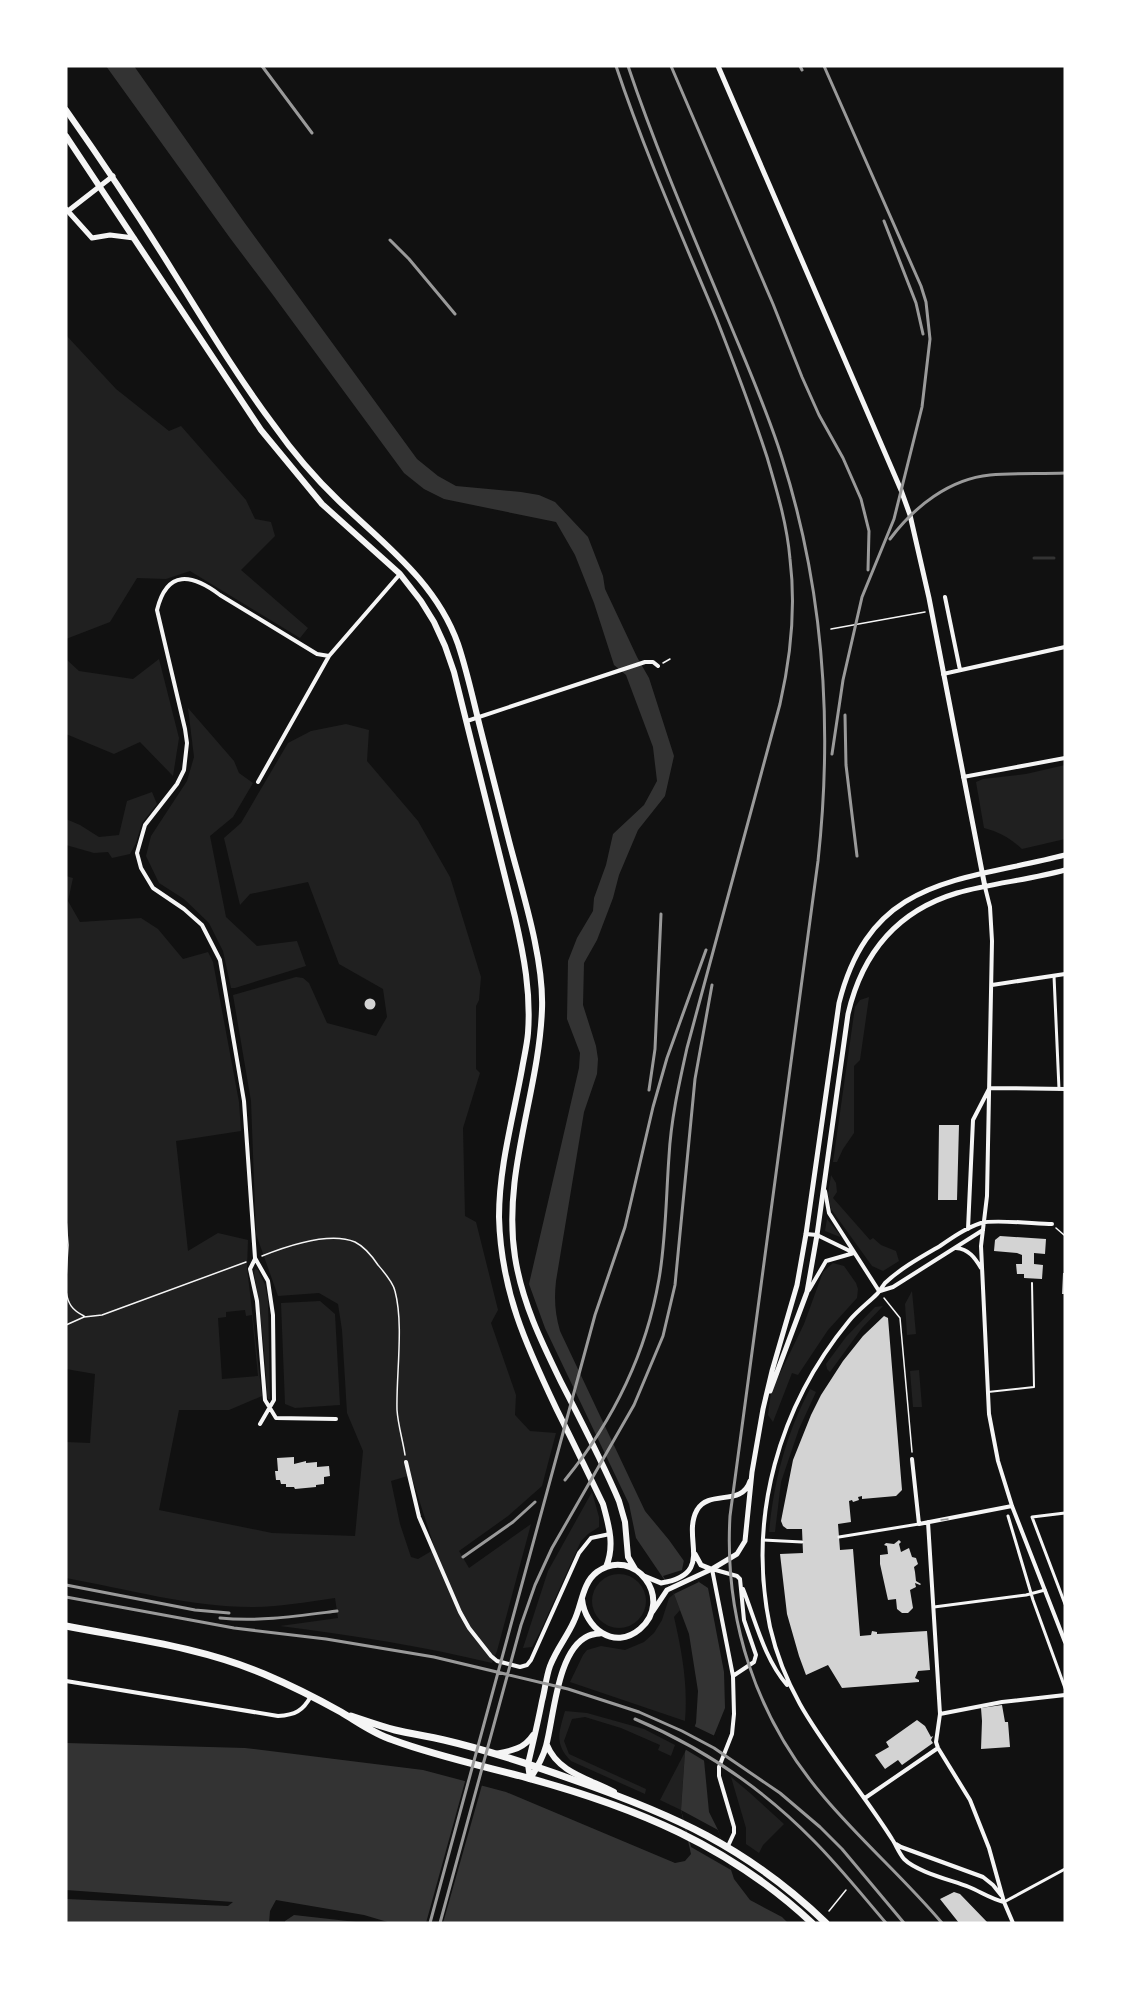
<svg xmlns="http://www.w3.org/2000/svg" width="1131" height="1989" font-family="'Noto Sans',sans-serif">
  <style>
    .green { fill: #202020; fill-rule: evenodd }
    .water { fill: #333 }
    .pier { fill: #111 }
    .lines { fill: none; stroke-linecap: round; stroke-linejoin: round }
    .stream { stroke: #333; stroke-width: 3 }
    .building { fill: #d3d3d3 }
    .path { stroke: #f5f5f5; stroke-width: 1.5 }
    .service { stroke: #f5f5f5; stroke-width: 2 }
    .pedestrian { stroke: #f5f5f5; stroke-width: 3 }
    .minor { stroke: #f5f5f5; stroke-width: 4 }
    .tertiary { stroke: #f5f5f5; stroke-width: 5 }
    .secondary { stroke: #f5f5f5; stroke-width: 6 }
    .primary { stroke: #f5f5f5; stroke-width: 7 }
    .tram { stroke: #9a9a9a; stroke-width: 1.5 }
    .rail { stroke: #9a9a9a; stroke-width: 3 }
  </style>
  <rect width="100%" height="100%" fill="#111"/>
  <path class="green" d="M66,335L116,389L169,431L181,426L246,500L255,519L271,522L275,536L241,570L308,628L300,638L190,571L166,579L137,578L110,622L66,639Z
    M66,659L79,671L133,679L159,659L179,738L173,776L140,742L114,754L66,734Z
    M188,708L234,761L239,773L253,783L233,817L210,836L226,917L257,946L297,941L306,966L235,988H231L223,951L209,923L184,899L159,883L146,856L151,836L187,781L194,757Z
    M346,724L369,730L367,761L418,821L450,877L481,977L479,1000L476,1006V1069L480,1073L463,1128L465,1216L476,1222L498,1310L491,1323L516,1395L515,1415L530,1431L556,1433L542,1486L508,1516L459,1551L469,1568L531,1524L497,1651L492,1663C422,1646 351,1635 280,1626L338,1618L335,1598C307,1602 280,1607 252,1607C190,1607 127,1589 66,1578V1442L90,1443L95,1374L66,1369V876L73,878L68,901L80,922L141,918L158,929L183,959L208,952L213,962L239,1102L241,1131L176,1141L188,1251L218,1233L248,1240L247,1268L262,1396L229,1410H179L159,1510L272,1533L355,1536L363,1451L347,1413L342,1330L338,1304L319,1293L278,1296L256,1234L251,1101L233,995L296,977L303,978L309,983L327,1023L376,1036L387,1017L383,989L339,964L308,882L250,894L240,905L224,838L241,823L288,743L311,731ZM245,1310L246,1316L252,1315L258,1376L222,1379L218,1318L226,1317V1312ZM411,1475L435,1549L418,1559L411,1557L400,1524L391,1481Z
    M1065,765V839L1022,849C1011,839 1000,832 984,828L976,782L983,779L1026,774Z
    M152,792L157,804L142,823L136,843L130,854L112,858L108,852L94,853L66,845V819L80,825L99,837L119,835L127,801Z
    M869,997L860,1060L854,1066V1133L843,1149L837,1162H833L855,1007L860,1000Z
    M831,1175L836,1183L837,1192L833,1198L870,1240L873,1238L881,1245L896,1251L899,1261L883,1271L872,1266L831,1209L828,1194Z
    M827,1219L840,1235V1237L825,1231Z
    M833,1263L844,1266L856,1283L858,1289L857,1298L828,1330L798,1375L792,1373L773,1422L768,1415L771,1392L804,1324L823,1272Z
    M255,1269L258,1270L265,1285L268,1300L270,1399H268L267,1393C265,1353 261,1313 254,1273Z
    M912,1291L916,1334L907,1335L905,1304Z
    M320,1301L335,1314L340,1405L295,1408L285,1404L281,1303Z
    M883,1306L862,1328L830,1372L827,1369L826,1364L846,1337L875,1307Z
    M919,1370L922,1407H913L910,1371Z
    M810,1389L816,1392L799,1429L781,1482L775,1532H769C774,1481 786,1434 810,1389Z
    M592,1492L599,1517V1527L588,1534L581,1541L540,1632L532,1647L523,1648L548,1571Z
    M592 1601a27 27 0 1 1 54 0a27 27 0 1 1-54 0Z
    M674,1594L680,1610L674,1617C682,1652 688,1685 685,1721L570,1682L583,1655L587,1650L601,1646L625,1650L644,1642L654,1633L662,1620L669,1598Z
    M565,1711L587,1713L644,1729L675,1745L671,1756L658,1750L660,1745L621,1728L585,1717L572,1719L564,1741L569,1754L646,1789L645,1794L571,1761C554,1744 559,1732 565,1711Z
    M685,1752L681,1810L660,1800Z
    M731,1777L750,1793L784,1824L763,1845L759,1853L746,1844V1828Z"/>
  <path class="water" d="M106,66H134L244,222L417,459L438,476L456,486L521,492L539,495L555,502L588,537L603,576L605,589L637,657L649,678L674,756L665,796L638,830L619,875L613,898L597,940L584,963L583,1005L596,1046L598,1059L597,1074L584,1112L556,1281C554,1299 555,1314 560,1331L645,1511L669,1540L699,1582L708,1588L724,1672L725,1708L704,1760L709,1812L718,1830L734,1879L750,1900L782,1917L788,1923H391L364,1915L276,1900L270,1911L269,1923H66V1899L228,1906L233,1902L66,1890V1743L245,1748L423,1770L506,1792L675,1863L685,1861L691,1854L681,1810L685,1752L696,1723L698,1691L689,1634L674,1594L636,1538L629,1504L545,1328L529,1284L579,1068L580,1053L567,1019L568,961L577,938L593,911L594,898L606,865L613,834L644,805L657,781L653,747L626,675L614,665L594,603L575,555L556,522L444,499L424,489L404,473L273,295L230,238Z
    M294,1915L365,1923H285V1921Z"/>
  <path class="pier" d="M684,1560L699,1582L674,1594L663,1576L682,1570Z
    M692,1725L717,1737L708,1763L683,1748Z
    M466,1778L482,1783V1785L443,1923H426Z
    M681,1810L718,1830L731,1870L691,1847Z"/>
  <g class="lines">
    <path class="stream" d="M1034,558H1054"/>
  </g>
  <path class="building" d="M364.5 1004a5.5 5.5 0 1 1 11 0a5.5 5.5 0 1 1-11 0Z
    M939,1125H959L957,1200H938Z
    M1000,1236L1046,1239L1045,1254L1034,1253V1264L1043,1265L1042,1279L1024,1278V1274H1017L1016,1264H1022V1255L1017,1253L994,1251L995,1240Z
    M1063,1273H1065V1294H1062Z
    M884,1316L888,1318L902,1490L896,1496L862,1499V1496L858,1497L859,1500L853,1502L852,1500L849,1501L851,1522L838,1524L840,1550L853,1549L860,1636L871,1635L872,1631L877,1632V1634L927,1631L930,1670L918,1671L915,1678L919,1680V1682L842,1688L828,1665L806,1675L799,1656L787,1614L780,1554L803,1553L802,1529H787L783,1526L781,1521L793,1460L811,1415L821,1395L843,1361L863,1336Z
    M294,1457V1464L306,1461V1463L317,1462V1467L329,1466L330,1476L324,1477V1484L316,1485V1487L295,1489L294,1487H286V1484H281L280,1480H276L275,1471H278L277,1458Z
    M899,1540L901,1542L899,1544L901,1552L909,1548L912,1557L916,1558L918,1564L914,1567L915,1572L916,1581L921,1584L920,1585L915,1583L916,1587L910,1590L913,1608L908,1613H902L897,1609L896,1599L888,1600L880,1564V1555L888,1554L887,1546L884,1545L886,1543L894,1544Z
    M1002,1705L1005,1722H1008L1010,1747L981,1749L982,1721L981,1708Z
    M917,1720L925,1726L931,1737L933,1736L931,1740L933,1743L902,1765L898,1760L885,1769L875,1755L889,1747L886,1742Z
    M954,1892L960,1894L988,1923H959L940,1899Z"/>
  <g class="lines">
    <path class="path" d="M831,629L925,612
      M663,663L670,659
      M66,1219L68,1245L66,1279
      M1056,1228L1064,1235
      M1065,1235V1207
      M262,1256C287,1246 329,1231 355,1242C365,1247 372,1256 378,1265C384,1272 393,1282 395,1291C404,1325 396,1375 397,1410C398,1425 403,1441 405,1455
      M66,1291C68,1304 72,1310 84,1316
      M884,1298L900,1318L912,1452
      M66,1325L84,1317L102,1315L246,1262
      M829,1911L846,1890"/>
    <path class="service" d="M988,1392L1034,1387L1032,1283"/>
    <path class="pedestrian" d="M1054,976L1059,1089
      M1065,1513L1032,1517L1065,1604
      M1008,1516L1033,1600L1065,1688
      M839,1537L919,1524
      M763,1540L802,1542
      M934,1607L1026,1595L1045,1590
      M1004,1902L1065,1869"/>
    <path class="minor" d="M945,597L960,670
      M943,674L1065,647
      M467,721L645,662H653L658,666
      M963,777L1065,758
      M258,782L329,656
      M985,887L990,907L992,941L987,1196L981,1246L989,1414L998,1461L1012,1506L1065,1642
      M992,985L1065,974
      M990,1088L1065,1089
      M825,1191L829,1213L879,1291
      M968,1229L973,1120L989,1089
      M806,1234L817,1235L854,1253
      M956,1248C969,1249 975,1258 981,1268
      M255,1259L250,1269L257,1301L265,1400L276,1418L336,1419
      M809,1290L826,1261L854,1253
      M880,1291L893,1287L983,1230
      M260,1424L274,1400L273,1315L268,1281L255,1258L244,1101L220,960L202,925L184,909L153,888L141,868L137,853L145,825L177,784L184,770L187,743L185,729L157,610C167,569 192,574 220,595L317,654L329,656L400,574
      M912,1459L919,1524L1012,1506
      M406,1462L419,1517L460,1612L469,1628L491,1656L497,1661L520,1667L527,1665L531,1660L579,1553L591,1538L610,1534
      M928,1522L940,1714L936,1742L938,1748L970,1800L989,1848L1004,1902
      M743,1589C756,1622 764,1658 787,1685
      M66,1681L278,1716C295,1715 303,1711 311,1696
      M940,1714L1002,1702L1065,1695
      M865,1798L938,1748
      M896,1844L901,1847L983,1877L993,1885L1001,1895
      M728,1846L734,1833V1827L719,1776V1767L732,1734L734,1714L733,1676L712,1569L737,1576L740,1579L744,1620L756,1655L754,1662L733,1676
      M1004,1902C991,1899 981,1892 969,1887C951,1880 917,1872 904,1859C899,1853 896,1845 892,1839C880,1820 867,1802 854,1784C816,1731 785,1692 770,1627C747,1517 779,1406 849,1321C857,1311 868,1303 877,1294C880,1291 882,1287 885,1283C901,1268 921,1257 940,1246C953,1237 966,1228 981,1223C994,1219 1037,1224 1052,1224
      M1004,1902L1013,1923"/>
    <path class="tertiary" d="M718,66L901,490L910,515L929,598L985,887
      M66,209L92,238L110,235L134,238
      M68,211L113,176
      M770,1391L807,1292L817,1235L848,1014C862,954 897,911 957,893C992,883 1029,880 1065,870
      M695,1554L701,1565L711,1569
      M644,1576L661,1583C716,1574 681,1539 697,1510C709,1489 742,1507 750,1481
      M653,1611L667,1590L712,1569L737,1554L745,1541L752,1472L763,1409L772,1371L797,1285L806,1234L839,1003C871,876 960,882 1065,855"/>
    <path class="secondary" d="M66,110C104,164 140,218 174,273C206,324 237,376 273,424C292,451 315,478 339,501C385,545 436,582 458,644C467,671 473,699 480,727C490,765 499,803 509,841C522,891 544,958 542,1009C539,1093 502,1173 515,1257C522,1302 541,1341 561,1382C581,1421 602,1461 619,1501L625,1522L628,1557L635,1569
      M66,136L261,430L322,504L400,574L421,601L434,622L445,646L454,672L515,917C524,956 531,993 528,1033C527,1045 524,1057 522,1069C513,1118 499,1167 499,1217C501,1291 526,1345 557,1410C573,1442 588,1473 603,1504C609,1526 615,1546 606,1567
      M547,1745C558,1773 590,1779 614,1792
      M495,1754C511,1751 524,1749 533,1735
      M530,1779L528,1764C533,1743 538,1722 542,1701C545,1690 546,1677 550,1666C557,1648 567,1637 574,1621C582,1605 582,1583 597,1572C634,1545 675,1599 640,1629C614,1651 585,1628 582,1599
      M530,1779C537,1768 543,1758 546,1746C554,1717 557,1650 588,1636C592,1634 597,1634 601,1633"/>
    <path class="primary" d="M66,1626C133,1639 201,1647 264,1674C290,1685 316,1698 341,1712C358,1722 374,1734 393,1740C436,1756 483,1766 528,1778C635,1807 730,1846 812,1923
      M351,1716C366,1721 380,1726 395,1730C411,1734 428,1736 444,1740C487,1750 529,1764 571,1779C672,1814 747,1847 826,1923"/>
    <path class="tram" d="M941,1520L948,1519"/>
    <path class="rail" d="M262,66L312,133
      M628,66C657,152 693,235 728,319C747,365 767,410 782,458C824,590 833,724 818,861L730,1516C724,1620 756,1718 824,1797C861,1841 905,1879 942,1923
      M671,66L773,304L802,377L819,415L843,458L861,499L869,531L868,570
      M800,66L802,70
      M824,66L921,286L926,302L930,339L922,407L894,519L862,597L843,680L832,754
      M884,221L916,303L923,334
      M390,240L409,259L455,314
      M890,539C914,507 949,479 990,475C1015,473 1040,474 1065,473
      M845,715L846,765L857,856
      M649,1090L655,1049L661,914
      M565,1480C613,1421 646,1354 659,1279C666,1239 666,1197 669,1156C671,1119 679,1084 687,1048L780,704C791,656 796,608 790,559C787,524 777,491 767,457C752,411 735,366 717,320C682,236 645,153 616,66
      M463,1557L513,1522L535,1502
      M66,1585L195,1610L229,1613
      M66,1597L234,1628L326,1639L434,1657L568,1689L639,1712L682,1731L714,1748L780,1793L820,1827L842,1849L904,1923
      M220,1618C259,1622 298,1616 337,1611
      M635,1719C701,1747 763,1789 813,1840C839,1866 862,1895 886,1923
      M430,1923L595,1315L625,1227L653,1107L667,1058L706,950
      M440,1923L521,1625L535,1585L552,1548L634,1405L663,1336L675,1285L695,1079L712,985"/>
  </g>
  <rect width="1131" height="1989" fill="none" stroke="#ffffff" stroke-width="135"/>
</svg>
